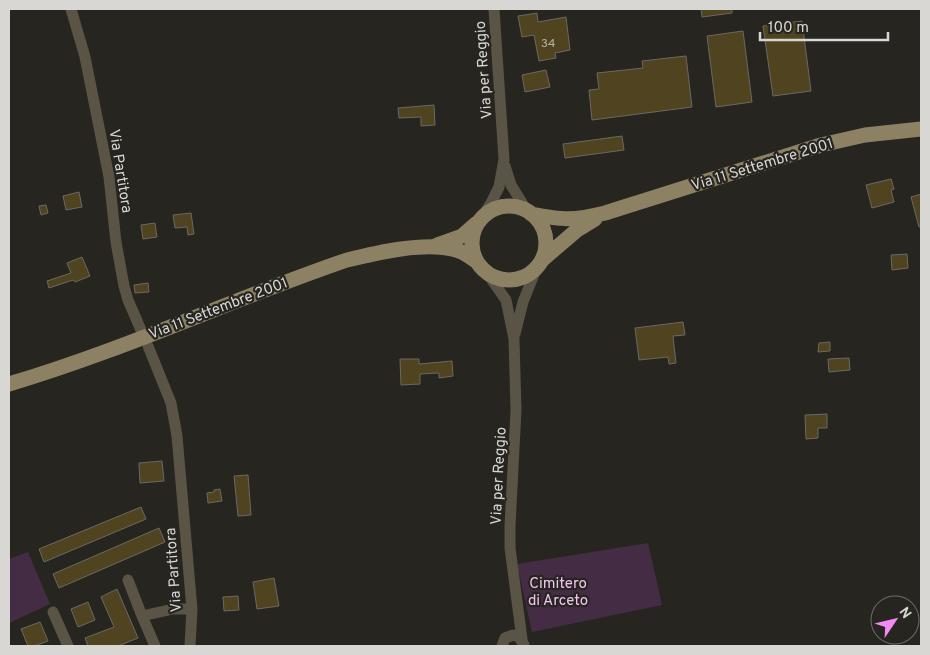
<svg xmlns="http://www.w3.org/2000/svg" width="930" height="655" font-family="Overpass,sans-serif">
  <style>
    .green { fill: #442d44 }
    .building { fill: #4f4320; stroke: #6b6963 }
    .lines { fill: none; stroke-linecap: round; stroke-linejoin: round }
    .minor { stroke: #595445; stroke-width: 11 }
    .major { stroke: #8d8163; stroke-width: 15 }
    .labels { text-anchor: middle; stroke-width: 4.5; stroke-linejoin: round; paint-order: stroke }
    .number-label { font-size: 12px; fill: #b6b2a7 }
    .street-label { font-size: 15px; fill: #d8d7d4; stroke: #272520 }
    .park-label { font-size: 15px; fill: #f2c2f3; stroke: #272520 }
  </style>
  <rect width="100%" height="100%" fill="#272520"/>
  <path class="green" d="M648,543L662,605L532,632L517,564Z
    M28,552L50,604L9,623V559Z"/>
  <path class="building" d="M701,9H732V13L702,17Z
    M537,13L538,22L566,17L570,50L555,53L556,58L539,61L534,35L522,37L518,16Z
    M802,21L811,91L773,96L763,26Z
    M743,31L752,102L716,107L707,36Z
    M686,56L692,107L592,120L589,90L599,89L597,73L643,68L642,61Z
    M546,70L550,87L525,92L522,75Z
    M434,105L435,125L421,126V117L399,118L398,108Z
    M622,136L624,150L565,158L563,144Z
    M891,179L894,189L891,190L894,202L872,208L866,185Z
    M79,192L82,207L66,210L63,196Z
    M921,194V227H919L911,197Z
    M46,205L48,213L41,215L39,206Z
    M191,213L194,234L188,235L187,227L175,228L173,215Z
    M155,223L157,237L143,239L141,225Z
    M907,254L908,268L892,270L891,255Z
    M82,257L90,276L75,282L73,280L49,288L47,281L71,273L67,263Z
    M148,283L149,292L135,293L134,285Z
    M683,322L685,335L673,336L676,363L669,364L668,357L639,360L635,328Z
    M830,342V351L818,352L819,343Z
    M849,358L850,370L829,372L828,359Z
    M400,359H419V364L452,361L453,376L439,378V373L420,374V384L401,385Z
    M827,414V428H818V438L806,439L805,415Z
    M162,461L164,481L140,483L139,463Z
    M248,475L251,515L238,516L234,476Z
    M220,489L222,501L208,503L207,493L214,492V490Z
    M141,507L146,519L44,562L39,549Z
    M159,528L165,542L59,588L53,574Z
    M274,578L279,606L257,609L253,582Z
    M117,589L138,638L118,646H88L85,638L114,627L101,597Z
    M238,596L239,610L224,611L223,597Z
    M88,602L95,620L78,627L71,609Z
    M40,622L48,641L34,646H28L21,629Z"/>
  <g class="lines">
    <path class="minor" d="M71,9L85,57L109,177L116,242L124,286L128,300L144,337
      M505,166L511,185L527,211
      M482,217L491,203L499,187L504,159L494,9
      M487,273L506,300L514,339L516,410L510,526V548L522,639
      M515,334L523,302L537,267
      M148,346L171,403L177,436L192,609L190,646
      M128,580L142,616L173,609H192
      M53,612L68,646
      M142,616L155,646
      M502,646L505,638L513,635L519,637L524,645"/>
    <path class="major" d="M472 243a37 37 0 1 1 74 0a37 37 0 1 1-74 0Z
      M531,214C563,220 573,221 605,213L821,145L865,135L921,129
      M437,245L462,236L477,223
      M542,260L577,230L595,219
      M9,384C124,350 233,299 347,260C376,253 422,242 452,249C461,250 469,256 476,261"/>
  </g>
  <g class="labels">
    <g class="number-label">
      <text x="548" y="47">34</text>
    </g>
    <g class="street-label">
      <text transform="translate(483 70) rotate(-94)" y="5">Via per Reggio</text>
      <text transform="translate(762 164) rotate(-17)" y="5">Via 11 Settembre 2001</text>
      <text transform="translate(121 171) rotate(81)" y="5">Via Partitora</text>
      <text transform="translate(218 308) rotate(-21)" y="5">Via 11 Settembre 2001</text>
      <text transform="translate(498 476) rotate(-87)" y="5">Via per Reggio</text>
      <text transform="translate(173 570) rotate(-94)" y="5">Via Partitora</text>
    </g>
    <g class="park-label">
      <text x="558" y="588">Cimitero<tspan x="558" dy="17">di Arceto</tspan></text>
    </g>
  </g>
  <rect width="930" height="655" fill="none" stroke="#d8d7d4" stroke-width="20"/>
  <g transform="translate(895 620) rotate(55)"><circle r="24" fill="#272520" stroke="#6e6c68"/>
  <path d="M0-4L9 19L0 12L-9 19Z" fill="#f18af4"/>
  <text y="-8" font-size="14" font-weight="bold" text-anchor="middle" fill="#d8d7d4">N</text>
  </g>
  <path d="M760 32v8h128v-8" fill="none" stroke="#d8d7d4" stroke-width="2.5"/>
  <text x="768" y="32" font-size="15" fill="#d8d7d4" stroke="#272520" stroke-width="4" paint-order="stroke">100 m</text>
</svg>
